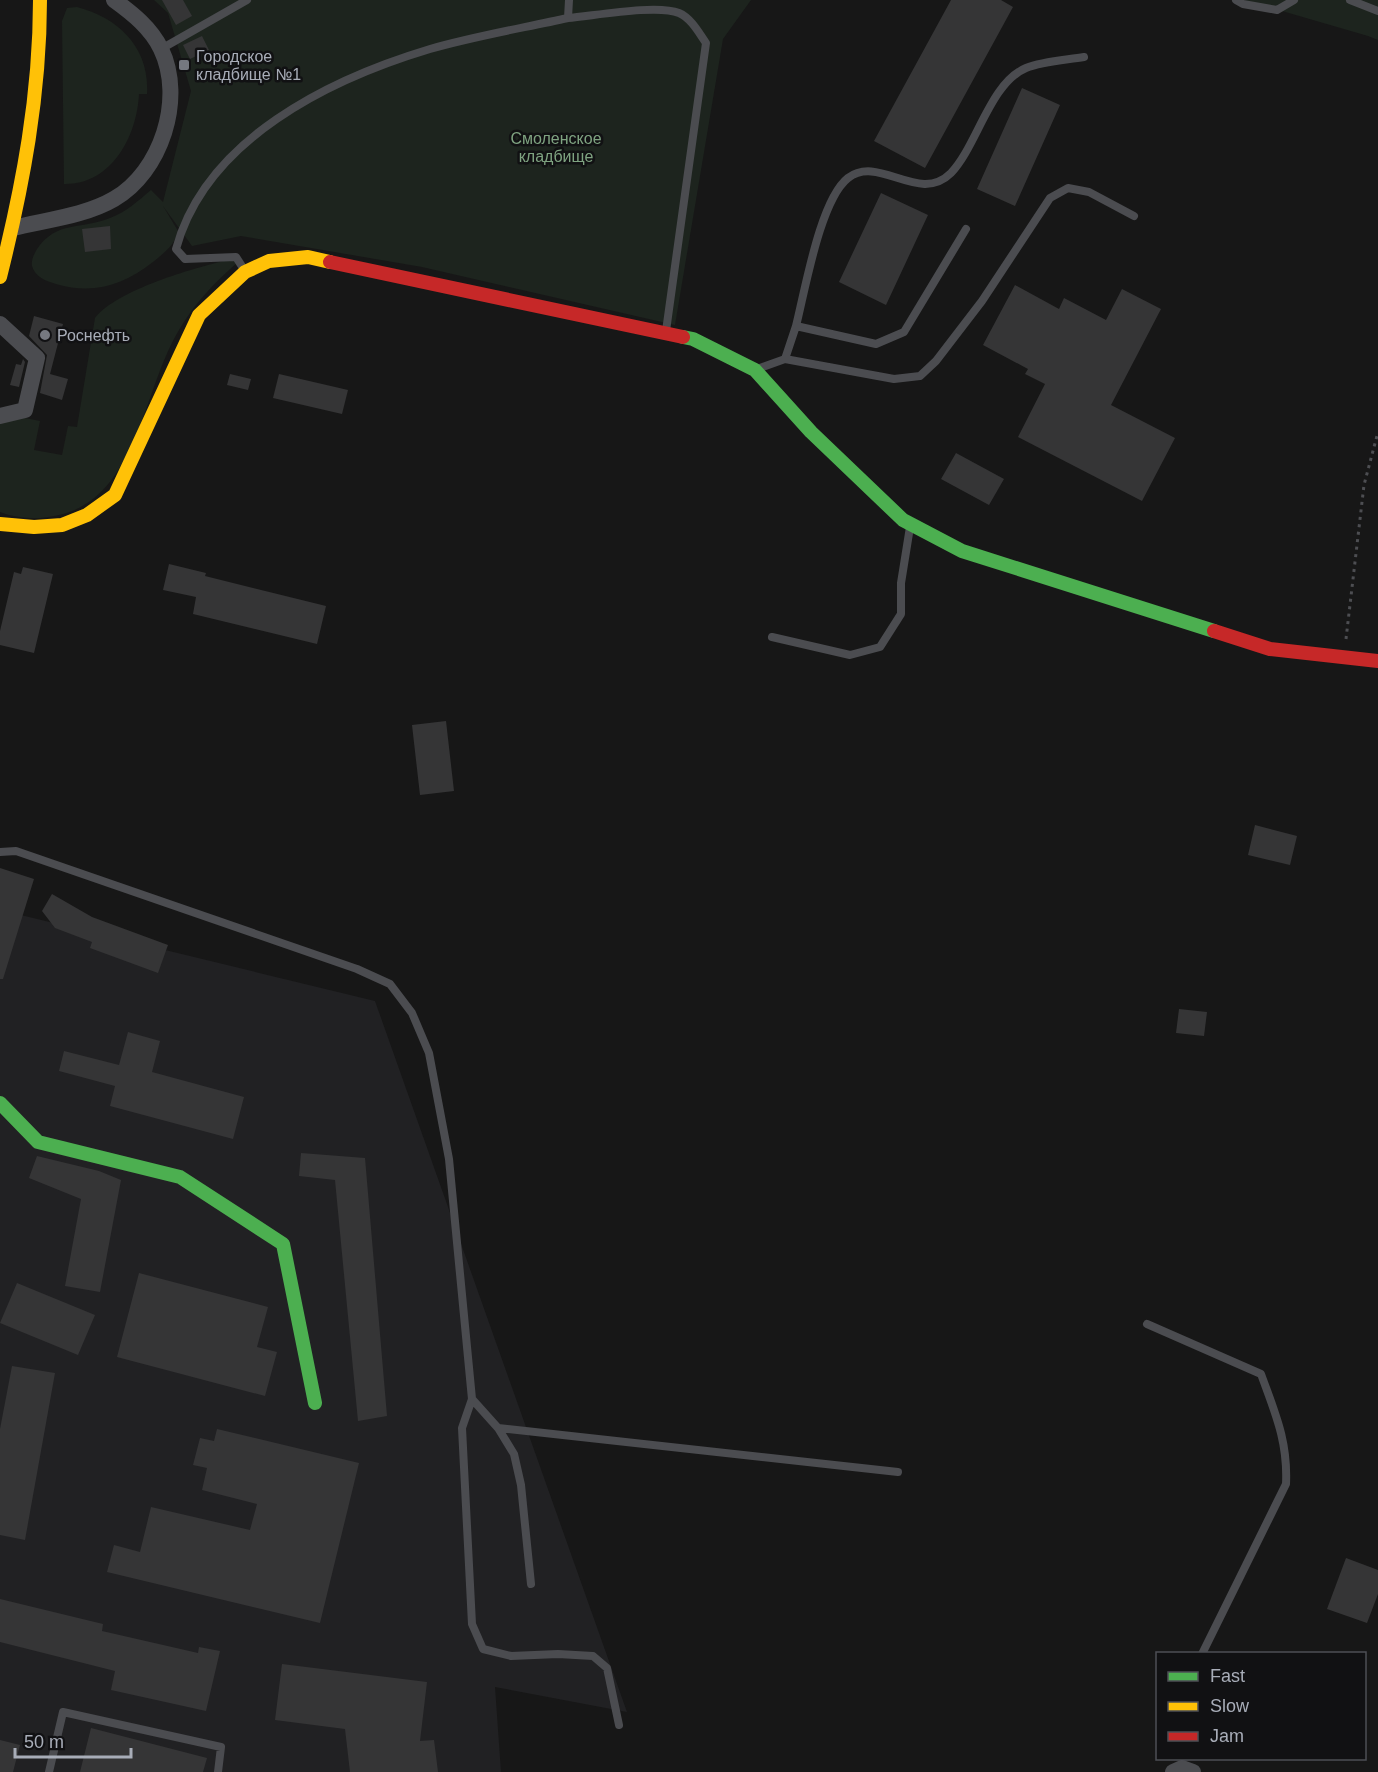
<svg xmlns="http://www.w3.org/2000/svg" width="1378" height="1772" font-family="Arial,sans-serif">
  <style>
    .built { fill: #212123 }
    .green { fill: #1d241e }
    .building { fill: #353536 }
    .lines { fill: none; stroke-linecap: round; stroke-linejoin: round }
    .path { stroke: #4d4e52; stroke-width: 3; stroke-dasharray: 3 4.5; stroke-linecap: butt }
    .lane { stroke: #4b4c50; stroke-width: 8 }
    .street { stroke: #4b4c50; stroke-width: 16 }
    .fast { stroke: #4caf50; stroke-width: 14 }
    .slow { stroke: #ffc107; stroke-width: 14 }
    .jam { stroke: #c62828; stroke-width: 14 }
    .poi-dot { fill: #757880; stroke: #111113; stroke-width: 2 }
    .labels { text-anchor: middle; stroke-width: 5; stroke-linejoin: round; paint-order: stroke }
    .poi-label { font-size: 16px; fill: #a8adb8; stroke: #111113; text-anchor: start }
    .park-label { font-size: 16px; fill: #7fa381; stroke: #111113 }
  </style>
  <rect width="100%" height="100%" fill="#171717"/>
  <path class="built" d="M0,910L375,1001L627,1712L495,1687L501,1772H0Z"/>
  <path class="green" d="M154,0H751L723,39L675,325L422,267L241,236L192,246L163,206L178,231C175,245 165,252 153,262C123,285 94,295 56,284C46,281 35,277 32,266C31,260 34,254 37,249C57,220 81,230 110,218C126,212 138,201 151,190L163,202L191,91L168,13Z
    M1244,0H1378V40L1368,36Z
    M77,7C119,18 150,48 147,94H139C137,137 111,185 64,184L62,21L67,8Z
    M228,260L238,262C209,287 187,312 170,347C142,405 131,499 59,515C40,520 18,519 0,512V422L15,416L40,421L34,450L62,455L68,426L77,427L95,318C117,290 193,268 228,260Z"/>
  <path class="building" d="M162,0H183L192,16L176,25Z
    M951,0H1001L1013,7L925,168L874,141Z
    M202,36L209,50L190,59L183,45Z
    M1022,88L1060,105L1015,206L977,189Z
    M881,193L928,215L886,305L839,282Z
    M110,226L111,249L85,252L82,229Z
    M1015,285L1059,309L1064,298L1106,320L1122,289L1161,309L1111,405L1175,438L1142,501L1018,437L1045,384L1025,374L1028,369L983,345Z
    M34,316L63,324L50,374L68,379L62,400L40,393L47,355L29,336Z
    M23,359L25,362L19,387L10,385L16,364L21,365Z
    M230,374L251,379L248,390L227,385Z
    M279,374L348,390L342,414L273,398Z
    M956,453L1004,479L989,505L941,479Z
    M169,564L206,573L205,576L326,606L317,644L193,614L196,597L163,590Z
    M23,567L53,574L34,653L0,645V631L14,572L21,574Z
    M446,721L454,791L420,795L412,725Z
    M1255,825L1297,836L1290,865L1248,855Z
    M0,868L34,879L3,979H0Z
    M52,894L92,917L168,945L158,973L90,948L92,942L55,928L42,911Z
    M1179,1009L1207,1012L1204,1036L1176,1033Z
    M128,1032L160,1041L152,1072L244,1097L233,1139L110,1106L115,1086L59,1071L64,1051L119,1065Z
    M301,1153L365,1158L387,1416L358,1421L335,1180L299,1176Z
    M37,1156L99,1171L121,1180L100,1292L65,1286L81,1199L29,1178Z
    M139,1273L268,1307L257,1347L277,1352L265,1396L117,1357Z
    M17,1283L95,1315L78,1355L0,1323Z
    M12,1366L55,1373L25,1540L0,1535V1429Z
    M217,1429L359,1463L320,1623L107,1572L114,1545L140,1552L151,1507L250,1530L257,1504L202,1490L207,1468L193,1465L200,1438L214,1441Z
    M1346,1558L1378,1570V1594L1367,1623L1327,1609Z
    M0,1599L103,1624L102,1631L198,1653L199,1647L220,1651L206,1711L111,1690L115,1671L0,1642Z
    M282,1664L427,1682L420,1741L434,1740L438,1772H350L345,1729L275,1720Z
    M91,1728L207,1758L203,1772H80Z
    M0,1740L20,1745L13,1772H0Z"/>
  <g class="lines">
    <path class="path" d="M1346,639L1364,485L1378,432"/>
    <path class="lane" d="M1236,0L1243,4L1277,10L1294,0
      M1350,0L1378,11
      M568,18C593,16 657,4 679,13C691,18 699,33 706,43L666,331
      M161,49L247,0
      M245,271L236,257L185,259L176,249C206,139 330,79 430,49C475,36 523,28 568,18L569,0
      M796,326C805,291 820,200 848,178C879,154 919,205 951,173C977,146 990,83 1026,68C1043,61 1066,60 1084,57
      M785,359L894,379L920,376L936,361L982,301L1050,198L1068,188L1089,192L1134,216
      M757,369L785,359L796,326L876,344L904,332L966,229
      M772,637L850,655L880,647L901,614V583L910,527
      M0,852L16,851L357,969L390,984L412,1013L429,1053L449,1159L472,1399L462,1428L472,1624L483,1649L511,1656L558,1654L593,1656L607,1668L619,1725
      M1147,1324L1261,1374C1275,1413 1288,1441 1286,1484L1202,1654
      M472,1399L498,1428L898,1472
      M498,1428L514,1454L521,1485L531,1584
      M49,1772L63,1712L221,1747L218,1772"/>
    <path class="street" d="M13,228C45,220 85,216 114,199C161,172 185,99 161,49C151,28 132,13 114,0
      M0,324L37,358L25,410L0,416
      M1173,1772L1182,1768L1193,1772"/>
    <path class="fast" d="M683,337L693,339L755,370L811,432L903,520L962,551L1214,631
      M0,1103L38,1142L180,1177L283,1244L315,1403"/>
    <path class="slow" d="M0,277C23,185 40,95 40,0
      M0,524L34,527L62,525L87,515L115,495L199,315L245,272L269,261L308,257L330,262"/>
    <path class="jam" d="M330,262L683,337
      M1214,631L1270,649L1378,661"/>
  </g>
  <g class="poi-dot">
    <rect x="178" y="59" width="12" height="12" rx="3"/>
    <circle cx="45" cy="335" r="6"/>
  </g>
  <g class="labels">
    <g class="poi-label">
      <text x="196" y="62">Городское<tspan x="196" dy="18">кладбище №1</tspan></text>
      <text x="57" y="341">Роснефть</text>
    </g>
    <g class="park-label">
      <text x="556" y="144">Смоленское<tspan x="556" dy="18">кладбище</tspan></text>
    </g>
  </g>
  <rect x="1156" y="1652" width="210" height="108" fill="#111113" stroke="#4d4f55" stroke-width="1.5"/>
  <rect x="1168" y="1672" width="30" height="9" fill="#4caf50" stroke="#4d4f55" stroke-width="1.5"/>
  <text x="1210" y="1682" font-size="18" fill="#a8adb8">Fast</text>
  <rect x="1168" y="1702" width="30" height="9" fill="#ffc107" stroke="#4d4f55" stroke-width="1.5"/>
  <text x="1210" y="1712" font-size="18" fill="#a8adb8">Slow</text>
  <rect x="1168" y="1732" width="30" height="9" fill="#c62828" stroke="#4d4f55" stroke-width="1.5"/>
  <text x="1210" y="1742" font-size="18" fill="#a8adb8">Jam</text>
  <path d="M15 1748v9h116v-9" fill="none" stroke="#a8adb8" stroke-width="3"/>
  <text x="24" y="1748" font-size="18" fill="#a8adb8" stroke="#111113" stroke-width="4.5" paint-order="stroke">50 m</text>
</svg>
